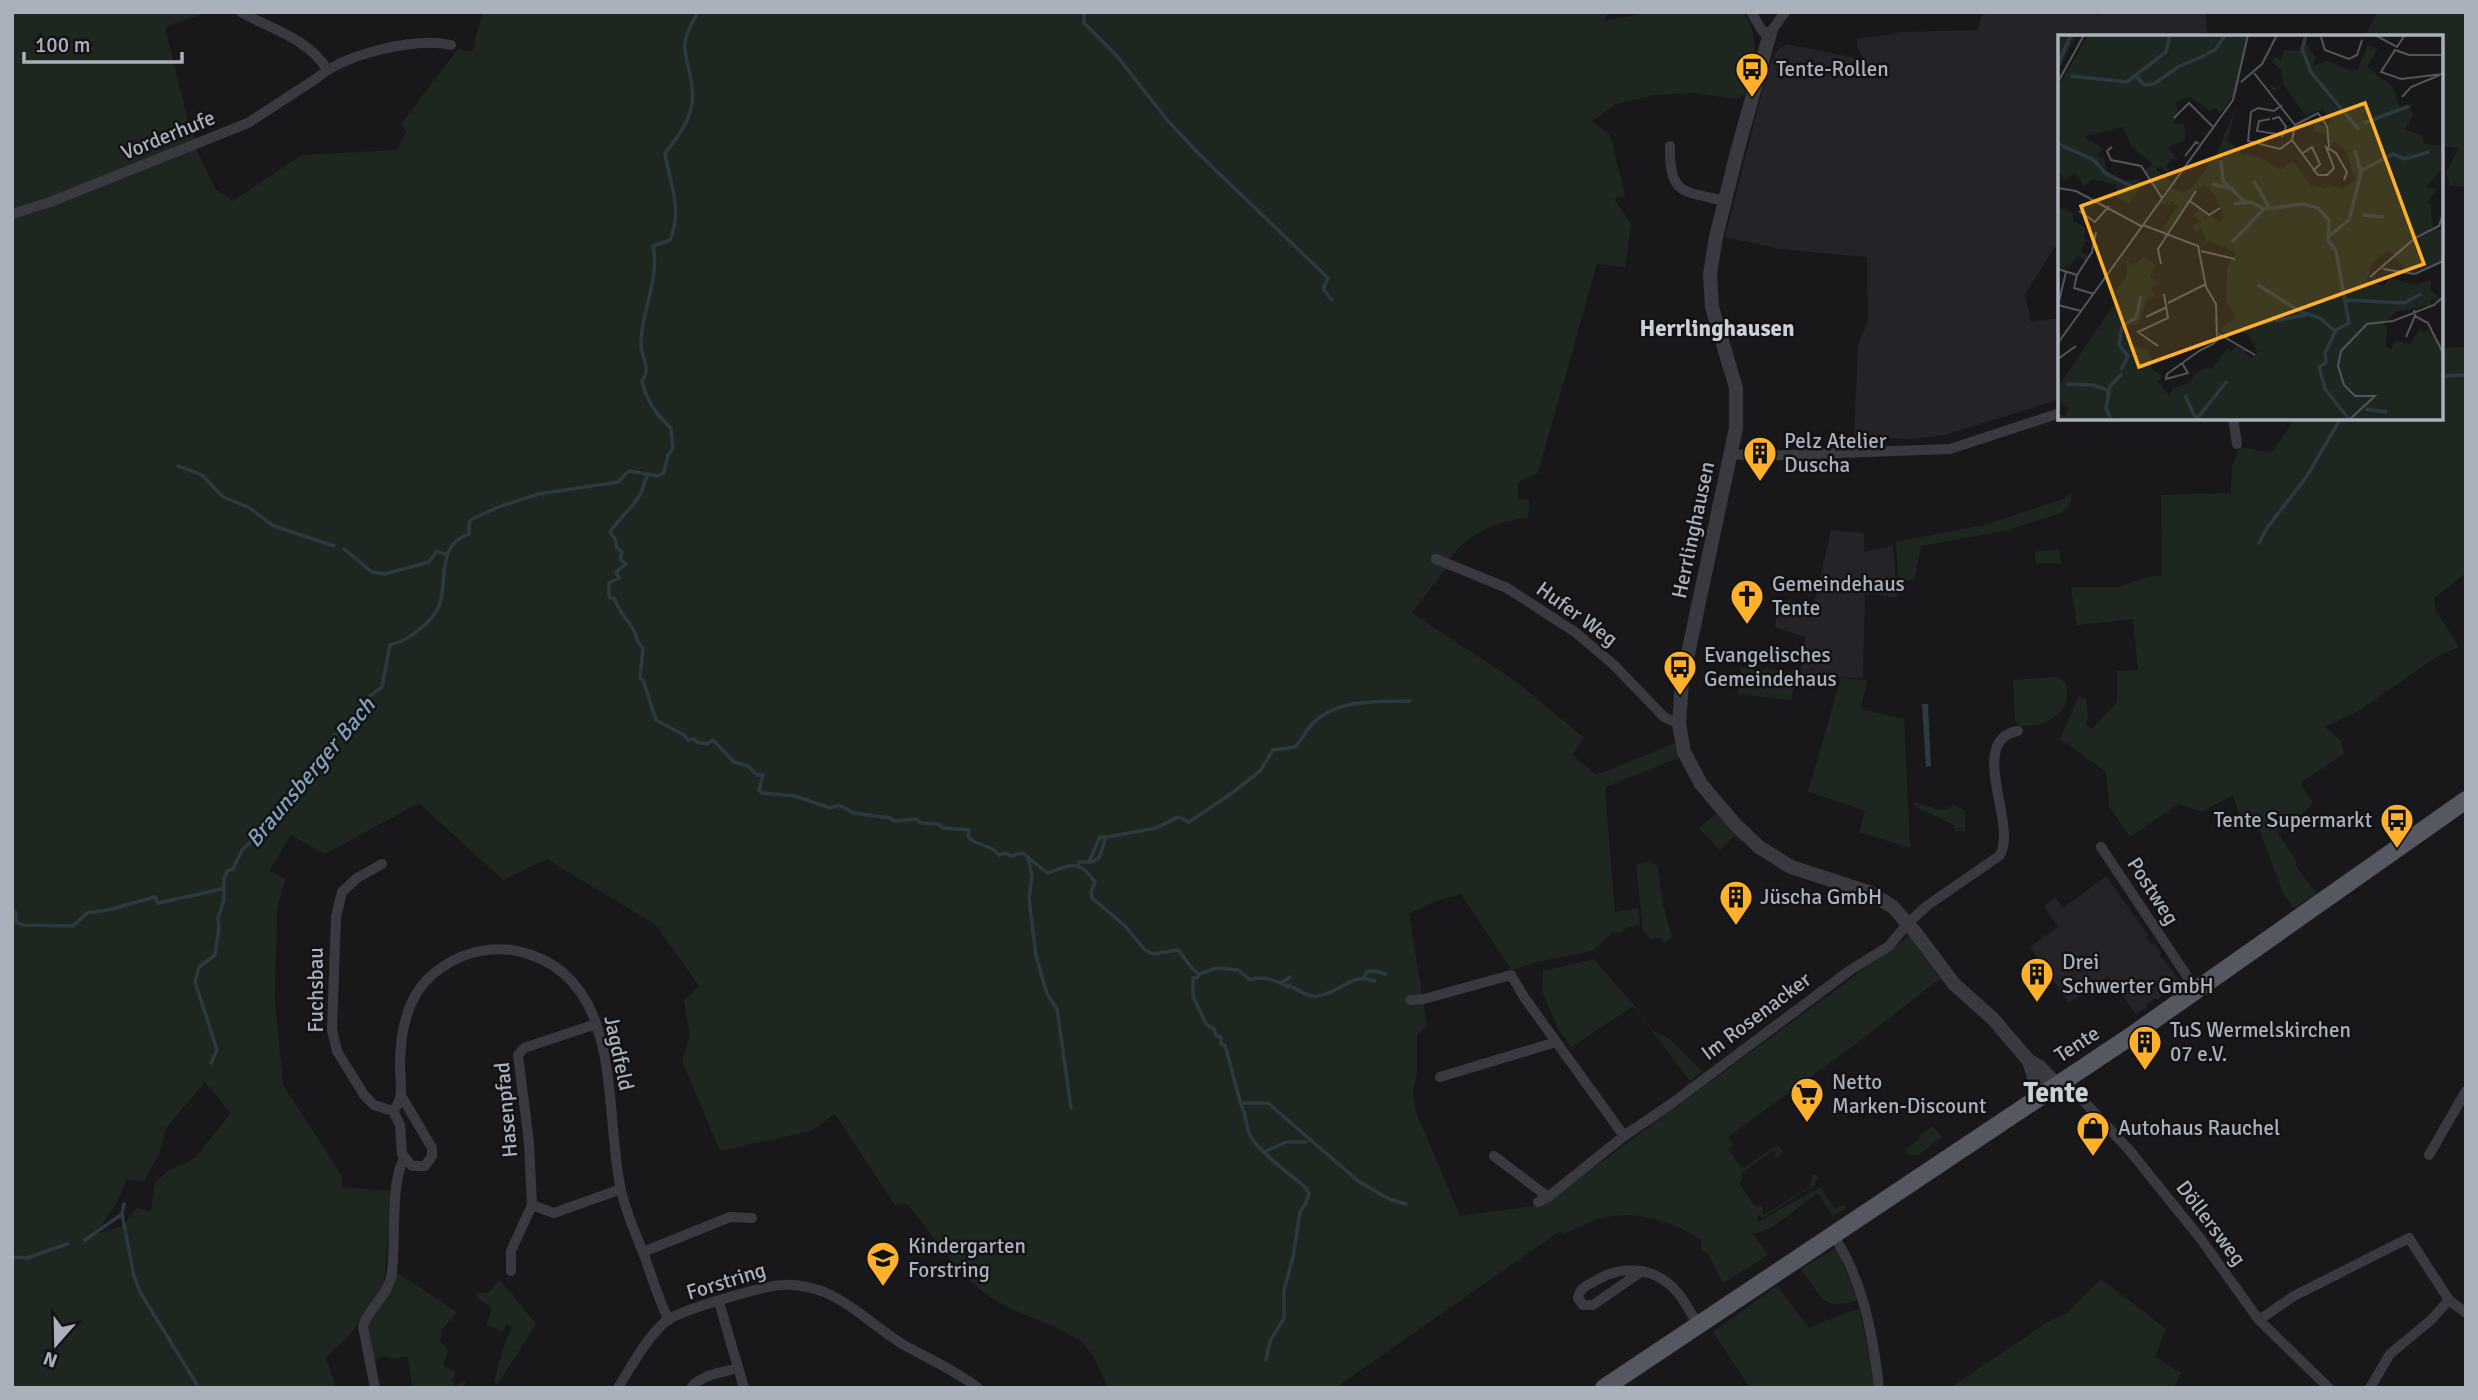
<svg xmlns="http://www.w3.org/2000/svg" width="2478" height="1400" font-family="Signika,sans-serif">
  <style>
    .built { fill: #242428 }
    .green { fill: #1e271f; fill-rule: evenodd }
    .water { fill: #2d3941 }
    .lines { fill: none; stroke-linecap: round; stroke-linejoin: round }
    .stream { stroke: #2d3941; stroke-width: 3.5 }
    .minor { stroke: #393a40; stroke-width: 10 }
    .tertiary { stroke: #393a40; stroke-width: 14 }
    .primary { stroke: #555860; stroke-width: 18 }
    .labels { text-anchor: middle; stroke-width: 5; stroke-linejoin: round; paint-order: stroke }
    .poi-label { font-size: 21px; fill: #aab0bc; stroke: #131316; text-anchor: start }
    .street-label { font-size: 21px; fill: #aab0bc; stroke: #131316 }
    .neighbourhood-label { font-size: 23px; font-weight: bold; fill: #cbcfd7; stroke: #131316 }
    .water-label { font-size: 23px; font-style: italic; fill: #7ea0ba; stroke: #131316 }
    .district-label { font-size: 28px; font-weight: bold; fill: #cbcfd7; stroke: #131316 }
    .inset-river { fill: none; stroke: #2d3941; stroke-width: 3.5 }
    .inset-road { fill: none; stroke: #52555b; stroke-width: 2 }
    .view { fill: #ffb12c; fill-opacity: 0.15; stroke: #ffb12c; stroke-width: 3.5 }
    .inset-edge { fill: none; stroke: #aab0bc; stroke-width: 3.5 }
  </style>
  <rect width="100%" height="100%" fill="#18181b"/>
  <path class="built" d="M1992,12H2095L2097,15L2114,12H2205L2208,37H2060V239L2025,294L2031,322L2060,318L2058,365L2060,367V399L1945,435L1913,439L1854,437L1858,345L1868,321L1867,257L1780,249L1725,237L1765,80L1772,60L1778,50L1787,44L1864,60L1857,46V39L1904,32L1978,30L1982,15Z
    M1831,530L1864,533V552L1893,545L1897,598L1865,593L1863,678L1800,676L1805,637L1775,627L1779,600L1814,604Z
    M2106,876L2148,935L2146,937L2151,944L2154,943L2161,953L2159,954L2179,980L2177,986L2157,1000L2156,998L2147,1003L2148,1006L2136,1014L2108,976L2069,1003L2030,947L2058,927L2044,906L2055,897L2063,908Z"/>
  <path class="green" d="M12,12H207L165,27L191,133L196,138L93,181L12,211Z
    M483,12H1607L1605,21L1650,12H1742C1761,33 1757,70 1745,94L1736,99L1694,93L1654,95L1616,104L1592,121L1610,135L1625,196L1614,199L1631,224L1625,267L1597,264L1538,473L1518,482V499L1529,500L1528,518C1498,520 1457,537 1447,567L1412,613L1514,680L1584,738L1572,755L1596,775L1675,743L1679,758L1607,786L1605,790L1615,912L1638,908L1640,924L1624,929L1621,933L1613,932L1592,951L1540,961L1509,971L1510,968L1461,894L1436,901L1409,914L1427,1026L1417,1034V1071L1413,1093L1416,1112L1460,1216L1534,1206L1555,1196L1909,936L1941,980L1933,984L1857,1043L1728,1137L1734,1145L1728,1149L1742,1169L1774,1147L1778,1145L1783,1152L1778,1158L1775,1157L1776,1152L1773,1151L1741,1173L1742,1180L1739,1183L1754,1205L1763,1207V1215L1811,1186L1812,1176L1815,1174L1818,1179L1815,1181L1816,1184L1762,1218L1758,1214V1222L1828,1183L1821,1188L1835,1209L1843,1205L1846,1208L1833,1216L1818,1193L1771,1228L1753,1234L1768,1255L1723,1283L1709,1255L1701,1249V1240C1671,1220 1630,1208 1595,1220C1584,1224 1574,1230 1564,1234L1560,1231L1335,1388H1108C1101,1373 1094,1352 1081,1342C1055,1322 1017,1316 989,1296C952,1270 936,1237 907,1204L895,1205L835,1114L811,1131L720,1151L682,1061L690,1036L684,1001L699,986L656,925L547,859L503,880L419,803L325,854L291,835L269,871L286,879L277,909L275,1002L283,1085L342,1176V1187L392,1191L384,1283L350,1335L326,1357L336,1388H12V218L195,147L216,190L233,201L302,155L397,150L406,132L401,124L458,49L472,52ZM205,1082L231,1113L195,1158L168,1171L155,1183L151,1211L137,1208L122,1226L96,1234L117,1202L127,1179L144,1182L160,1152L166,1128Z
    M2377,12H2466V186H2450L2446,172L2459,148L2441,146V37H2368L2367,32Z
    M2466,347V573L2434,598L2436,611L2459,647L2436,657L2360,710L2325,727L2341,741L2344,754L2300,783L2313,803L2290,827L2276,830L2296,861V866L2316,894L2294,908L2283,893L2255,818L2242,823L2233,795L2201,812L2178,804L2130,837L2109,806L2106,772L2060,739L2079,696L2086,698L2088,718L2085,724L2092,729L2117,702V671L2138,670L2133,619L2077,625L2071,587H2120L2143,578L2162,575L2161,495L2231,493L2232,466L2240,447L2271,453L2296,418H2441V348Z
    M2072,493L2070,504L2061,513L2008,530L1921,546L1914,580H1898L1896,542L1988,524L2063,499Z
    M2059,550L2061,563H2036L2035,551Z
    M1741,667L1795,672L1792,700L1738,694Z
    M2057,677L2065,682C2076,711 2045,730 2019,725L2015,720L2013,680Z
    M1841,678L1867,680L1861,709L1904,719L1910,848L1859,832L1865,811L1808,791Z
    M1915,802L1939,810L1949,809L1953,804L1965,811V831H1955L1954,825L1918,808L1913,804Z
    M1716,814L1743,841L1741,842L1734,836L1720,850L1699,828Z
    M1648,862L1657,865L1663,904L1672,937L1665,943L1659,937L1650,939L1643,931L1636,864Z
    M1593,959L1629,999L1652,1030L1671,1040L1703,1072L1690,1081L1633,1006L1572,1047L1560,1032L1542,992L1543,971Z
    M1933,1126L1942,1137L1918,1155H1909L1905,1150L1921,1138L1919,1136Z
    M1836,1248L1858,1300C1822,1312 1821,1296 1801,1269Z
    M396,1272L457,1312L442,1330L440,1340L448,1351L443,1364L446,1368L456,1372L452,1379L455,1386L465,1381L464,1388H409L412,1387L408,1356L393,1359L385,1356L377,1358L376,1364L368,1338L369,1322Z
    M2101,1279L2166,1329L2155,1357L2181,1373L2174,1388H1950L2049,1321L2067,1313Z
    M499,1281L512,1294L536,1324L497,1385L494,1382L504,1345L512,1327L506,1324L503,1332L486,1325L492,1308L476,1297L477,1293H488Z
    M1777,1286L1809,1328L1845,1313L1859,1309L1873,1370L1875,1388H1750L1713,1332Z"/>
  <path class="water" d="M1922,704H1928L1931,766L1926,767Z"/>
  <g class="lines">
    <path class="stream" d="M698,12C694,21 685,33 685,43C684,58 691,73 692,87C696,114 681,133 665,153C670,184 683,210 670,240L653,246C660,281 641,310 641,344C641,359 652,367 642,381C646,399 657,416 671,428L673,449L668,455L664,473L657,476L648,474C645,480 643,488 640,495C632,508 619,519 610,532L615,539L617,548L622,552L620,559L626,564L616,572L619,578L609,583V597L615,599C618,612 630,621 635,633C638,640 637,643 643,648L640,678L643,680L656,720L684,735L688,740L695,739L696,742L707,744L713,740L734,762L748,766L757,775H763L759,790L762,793L795,796L830,808L839,805L854,813L890,818L894,821L916,819L921,823L939,824L943,828L969,830L968,836L973,841L993,849L999,855L1006,853L1011,856L1023,853L1047,873C1070,866 1078,857 1095,882L1091,892L1092,898L1125,926L1145,950L1153,954L1178,950C1186,959 1190,969 1199,974L1217,968L1238,970L1250,980C1261,975 1278,981 1288,987
      M1084,12V23L1117,56L1168,121L1203,158L1328,278L1323,289L1332,300
      M2441,376L2466,375
      M178,466L202,475L223,497L248,507L274,526L334,546
      M2259,543L2267,528L2307,476L2341,418
      M344,549L372,572L385,574L429,562L437,551L447,555
      M1028,858L1032,875L1029,899L1036,956L1047,994L1057,1009L1071,1108
      M1089,862L1100,837H1106
      M1079,865V862H1092L1099,858L1106,837C1122,835 1136,831 1152,829C1161,827 1170,820 1179,817L1189,822L1232,793L1260,771L1273,750L1295,747C1302,740 1305,732 1311,725C1336,698 1376,702 1410,701
      M12,910L16,913V922L23,925L73,926L87,913L108,910L155,897L158,903L222,889
      M1199,974L1197,978H1193V996L1206,1024L1214,1029L1216,1036L1221,1037V1044L1225,1045L1241,1105C1247,1115 1245,1127 1251,1137C1259,1152 1292,1176 1306,1188L1309,1194L1306,1203L1300,1212L1293,1257L1284,1290V1318L1270,1341L1266,1360
      M1364,977L1367,972L1374,971L1386,974
      M1281,983L1290,977
      M1287,985C1298,988 1306,998 1318,996C1341,993 1350,972 1375,981
      M211,1063L217,1050L195,982L199,967L215,955L219,927L218,918L224,900V879L227,871L233,869L242,850L260,833L282,807L312,769L327,745L329,746L333,737L366,705L370,696L382,687L390,645C408,641 438,619 441,599C446,575 439,543 469,534V522L472,519L501,506L539,494L618,482L629,471L647,474
      M1241,1103H1268L1358,1181L1389,1199L1406,1204
      M1266,1151L1286,1142H1306
      M124,1204L122,1214L134,1276L140,1292L199,1388
      M85,1240L122,1214
      M12,1257L27,1258L67,1244"/>
    <path class="minor" d="M241,12C270,29 310,39 327,70
      M1751,12L1763,32L1770,33L1785,12
      M1670,146C1669,196 1684,191 1725,201
      M12,214L50,202L248,123L317,78C344,54 416,37 451,45
      M2233,418L2237,444
      M1731,454L1761,456L1950,449L2060,413
      M1436,559L1507,588L1575,632L1614,665L1664,717L1679,724
      M2101,847L2197,991
      M382,864L357,878L342,892L336,917L332,1030L337,1051L364,1095L374,1105L393,1111
      M1411,1000L1424,999L1511,975L1524,997L1624,1136
      M596,1024L524,1048L518,1055L529,1143L532,1205L554,1213L621,1189
      M1440,1077L1556,1042
      M2064,1080L2130,1151L2200,1238L2259,1320L2329,1388
      M393,1111C405,1098 400,1082 400,1066C400,1033 407,996 433,974C457,954 487,945 517,951C626,974 603,1110 621,1190C626,1213 636,1234 644,1255C652,1277 658,1299 669,1320
      M393,1111L400,1125L402,1154L412,1166H425L432,1156V1148L402,1097
      M2429,1155L2466,1091
      M1494,1156L1548,1197L1538,1202
      M1548,1197L1624,1136L1671,1104L1849,971L1889,946L1908,923L1928,905L1999,856C2020,828 1965,740 2018,731
      M1833,1235C1863,1279 1873,1335 1879,1388
      M643,1252L730,1217L752,1218
      M511,1271V1251L532,1205
      M1642,1271L1593,1305H1583L1578,1298C1580,1287 1588,1285 1597,1280C1624,1264 1657,1268 1677,1292C1686,1302 1691,1315 1699,1325
      M719,1302L744,1388
      M2259,1320L2294,1296L2409,1238L2449,1300L2466,1313
      M375,1388L363,1326C369,1308 386,1297 391,1278C397,1249 389,1179 405,1158
      M618,1388C630,1368 650,1332 669,1319C686,1309 762,1286 782,1285C795,1284 811,1287 824,1292C853,1304 877,1329 904,1345C929,1359 955,1370 978,1388
      M691,1388C700,1375 723,1372 738,1368
      M2370,1388L2390,1354L2431,1320L2449,1300"/>
    <path class="tertiary" d="M1770,33L1736,156L1716,237L1710,274L1712,307L1736,388V428L1682,682L1679,724L1684,752L1701,784L1734,823L1759,847L1791,867L1871,893L1893,907L1915,932L1954,984L1993,1019L2029,1061L2040,1067L2057,1085
      M2029,1061L2035,1081L2044,1093"/>
    <path class="primary" d="M1604,1388L2131,1036L2466,800"/>
  </g>
  <defs>
    <symbol id="bus-pin" viewBox="-11 -11 22 30"><path d="M0 17L-7.5 6A9.5 9.5 0 1 1 7.5 6Z" fill="#ffb12c" stroke="#131316"/><path d="M-5-6H5V4H4V6H2V4H-2V6H-4V4H-5ZM-3.5-4V0h7V-4ZM-3.5 1.2v1.5H-2V1.2ZM2 1.2v1.5H3.5V1.2Z" fill="#111"/></symbol>
    <symbol id="building-pin" viewBox="-11 -11 22 30"><path d="M0 17L-7.5 6A9.5 9.5 0 1 1 7.5 6Z" fill="#ffb12c" stroke="#131316"/><path d="M-4-6H4V6H1V3H-1V6H-4ZM-2.5-4.3h1.7v1.8h-1.7ZM.8-4.3h1.7v1.8H.8ZM-2.5-1h1.7V.8h-1.7ZM.8-1h1.7V.8H.8Z" fill="#111"/></symbol>
    <symbol id="church-pin" viewBox="-11 -11 22 30"><path d="M0 17L-7.5 6A9.5 9.5 0 1 1 7.5 6Z" fill="#ffb12c" stroke="#131316"/><path d="M-1.2-6h2.4v3.5h3.3v2.4h-3.3V6h-2.4V-.1h-3.3v-2.4h3.3Z" fill="#111"/></symbol>
    <symbol id="supermarket-pin" viewBox="-11 -11 22 30"><path d="M0 17L-7.5 6A9.5 9.5 0 1 1 7.5 6Z" fill="#ffb12c" stroke="#131316"/><path d="M-6-5.5h2.5l.6 2H6L4.5 2H-2.5L-4.4-4H-6ZM-1.5 3.2a1.3 1.3 0 1 0 .1 0ZM3 3.2a1.3 1.3 0 1 0 .1 0Z" fill="#111"/></symbol>
    <symbol id="shop-pin" viewBox="-11 -11 22 30"><path d="M0 17L-7.5 6A9.5 9.5 0 1 1 7.5 6Z" fill="#ffb12c" stroke="#131316"/><path d="M-5-2.5h2.3a2.7 3.5 0 0 1 5.4 0H5L5.5 6h-11ZM-1.5-2.5h3a1.5 2.3 0 0 0-3 0Z" fill="#111"/></symbol>
    <symbol id="school-pin" viewBox="-11 -11 22 30"><path d="M0 17L-7.5 6A9.5 9.5 0 1 1 7.5 6Z" fill="#ffb12c" stroke="#131316"/><path d="M0-5L7-2L0 1L-7-2ZM-4 1L0 2.5L4 1V4Q0 6-4 4Z" fill="#111"/></symbol>
  </defs>
  <g fill-rule="evenodd">
    <use href="#bus-pin" x="1733" y="50" width="38" height="52"/>
    <use href="#building-pin" x="1741" y="434" width="38" height="52"/>
    <use href="#church-pin" x="1728" y="577" width="38" height="52"/>
    <use href="#bus-pin" x="1661" y="648" width="38" height="52"/>
    <use href="#bus-pin" x="2378" y="801" width="38" height="52"/>
    <use href="#building-pin" x="1717" y="878" width="38" height="52"/>
    <use href="#building-pin" x="2018" y="955" width="38" height="52"/>
    <use href="#building-pin" x="2126" y="1023" width="38" height="52"/>
    <use href="#supermarket-pin" x="1788" y="1075" width="38" height="52"/>
    <use href="#shop-pin" x="2074" y="1109" width="38" height="52"/>
    <use href="#school-pin" x="864" y="1239" width="38" height="52"/>
  </g>
  <g class="labels">
    <g class="poi-label">
      <text x="1776" y="76">Tente-Rollen</text>
      <text x="1784" y="448">Pelz Atelier<tspan x="1784" dy="24">Duscha</tspan></text>
      <text x="1772" y="591">Gemeindehaus<tspan x="1772" dy="24">Tente</tspan></text>
      <text x="1704" y="662">Evangelisches<tspan x="1704" dy="24">Gemeindehaus</tspan></text>
      <text x="2372" y="827" text-anchor="end">Tente Supermarkt</text>
      <text x="1760" y="904">Jüscha GmbH</text>
      <text x="2062" y="969">Drei<tspan x="2062" dy="24">Schwerter GmbH</tspan></text>
      <text x="2170" y="1037">TuS Wermelskirchen<tspan x="2170" dy="24">07 e.V.</tspan></text>
      <text x="1832" y="1089">Netto<tspan x="1832" dy="24">Marken-Discount</tspan></text>
      <text x="2118" y="1135">Autohaus Rauchel</text>
      <text x="908" y="1253">Kindergarten<tspan x="908" dy="24">Forstring</tspan></text>
    </g>
    <g class="street-label">
      <text transform="translate(168 135) rotate(-22)" y="7">Vorderhufe</text>
      <text transform="translate(1693 530) rotate(-78)" y="7">Herrlinghausen</text>
      <text transform="translate(1577 614) rotate(36)" y="7">Hufer Weg</text>
      <text transform="translate(2153 891) rotate(57)" y="7">Postweg</text>
      <text transform="translate(316 990) rotate(-90)" y="7">Fuchsbau</text>
      <text transform="translate(1756 1016) rotate(-37)" y="7">Im Rosenacker</text>
      <text transform="translate(2077 1044) rotate(-33)" y="7">Tente</text>
      <text transform="translate(619 1053) rotate(78)" y="7">Jagdfeld</text>
      <text transform="translate(506 1110) rotate(-95)" y="7">Hasenpfad</text>
      <text transform="translate(2211 1223) rotate(53)" y="7">Döllersweg</text>
      <text transform="translate(726 1281) rotate(-17)" y="7">Forstring</text>
    </g>
    <g class="neighbourhood-label">
      <text x="1717" y="336">Herrlinghausen</text>
    </g>
    <g class="water-label">
      <text transform="translate(310 772) rotate(-50)" y="8">Braunsberger Bach</text>
    </g>
    <g class="district-label">
      <text x="2056" y="1102">Tente</text>
    </g>
  </g>
  <g transform="translate(2058 35)">
    <rect width="385" height="385" fill="#18181b"/>
    <path d="M0,0H19L0,36ZM30,0H189L180,54L162,79L158,73L152,76L132,62L118,67L120,77L116,89L126,88L127,105L110,112L120,125L114,124L108,131L112,140L102,131L98,134L113,147L108,155H99L106,158L103,162L86,135L94,129L74,112L65,92L26,102L45,113L39,120L47,124V132L59,146L82,144L84,151L71,169L58,162L59,150L35,144L26,152L18,138L6,144L0,135V52ZM247,7L258,23L254,31L270,26L291,35L299,36L310,10L320,14L309,32L335,52L342,74L356,68L351,75L356,80L347,94L365,101L366,109L385,111V133L368,152L379,154L369,167L373,169L374,194L385,195V226L360,238L340,237L346,232L331,215L314,228L309,243L310,247L326,251L332,243L358,250L373,245V255L382,264L372,265L374,270L338,277L325,289L329,291L328,311L333,314L337,306L352,309L363,294L365,298L372,294L385,312V385H295L294,381L291,385H0V378L8,382L10,373L0,366V352L61,262L56,257L68,243L69,228L62,223L76,230L86,221L98,230L92,241L103,248L93,253L97,262L89,265L81,289L66,292V299L72,310L91,315L94,334L105,341L100,346L111,361L115,353L134,347L135,340L149,332L152,335L150,330L154,334L170,312L171,317L179,312L185,314L193,324L200,317L188,297L181,298L180,294L167,301L162,294L178,282L168,266L169,233L178,217L150,206L142,213L148,205L142,192L139,199L134,191L143,185L125,177L136,181L141,174L147,179L145,185L152,180L161,187L166,182L157,160L147,150L139,154L107,201L102,197L120,170L113,171L117,167L115,165L112,170H109L112,163L108,169H102L114,153L124,158L135,152L159,118L179,70L169,106L185,119L201,122L223,135L235,126L252,150L267,153L271,149L284,154L297,145L288,116L277,107L271,108L268,93L267,99L258,97L255,89L264,85L262,89L269,92L272,86L265,74L248,81L225,49L216,56L211,50L217,53L225,48L223,35L214,27L218,22L223,25L226,15L243,16ZM0,172L15,178V186L28,193L26,203L36,208L28,206L22,216L30,221L28,225L19,221L14,229L0,235Z" fill="#1e271f"/>
    <path class="inset-river" d="M248,0L244,14L253,37L301,95M149,19L158,14L167,0M0,29L13,0M13,41L69,47L108,17L112,0M79,42L86,50L96,49L120,32L148,20M306,88L351,71M0,109L36,125L47,138L73,151M163,125L165,146L187,167M304,135L335,119L347,124L371,117M196,146L211,172M154,149L176,154M176,169L193,167L206,174L245,169L260,173L271,185L270,205L278,216L291,288L278,295L267,318L268,328M305,180L326,182M271,201L291,185L303,138L297,115M174,207L205,175M200,250L243,277L262,283L277,296M288,265L346,268L363,259M203,288L248,280M65,290L78,283L83,261M268,328L261,332L267,354L290,383M63,335L70,321L61,310L64,291M9,349L34,350L50,355V361M127,360L138,384M307,374L329,377M53,385L48,373L52,351L64,339M138,385L169,346"/>
    <path class="inset-road" d="M317,0L339,12L347,0M263,2L267,15L291,24L299,20L304,5M385,20H351L337,15L323,37L343,44L385,39M196,38L237,90M0,47L26,0M183,47L204,29L219,0M344,62L353,52L382,40M224,70L216,76L200,73L193,77L190,106L222,114L234,105L237,90M116,83L131,68L155,92M212,84L201,86L199,96L219,99M214,84L221,82L228,92L224,102M237,90L260,78L269,91L271,112M234,105L260,140H269L276,133L268,112L278,118L289,137L286,145M54,112L49,116L53,125L83,131L104,163M245,118L254,112L262,129L255,136M127,121L138,107L141,109M0,153L18,156L83,191M132,166L151,180L162,173M21,176L37,187L51,171M85,190L140,211L148,252L158,269L159,305L155,309L141,316L109,339L108,344L130,338L124,328M143,216L177,224M103,229L100,214L138,156M0,234L19,240L16,253L36,259M325,234L357,239L385,226M8,237L0,270L23,276M19,240L34,217L38,197M312,242L357,203L381,191L385,179M110,268L148,249M356,275L357,281L370,288L385,318M88,282L109,272M161,299L197,320M348,302L357,281M0,308L175,65L190,0M100,311L80,297L110,283L106,259M0,324L18,311M291,385L317,361H297L286,350L280,331L283,316L309,289L335,286L376,270L385,262"/>
    <path class="view" d="M307,68L366,229L81,332L23,171Z"/>
    <rect width="385" height="385" class="inset-edge"/>
  </g>
  <rect width="2478" height="1400" fill="none" stroke="#aab0bc" stroke-width="28"/>
  <g transform="translate(56 1344) rotate(200)" stroke="#131316" stroke-width="5" paint-order="stroke">
  <path d="M0-5L12 26L0 18L-12 26Z" fill="#aab0bc"/>
  <text y="-10" font-size="19" font-weight="bold" text-anchor="middle" fill="#aab0bc">N</text>
  </g>
  <path d="M24 52v10h158v-10" fill="none" stroke="#aab0bc" stroke-width="3.5"/>
  <text x="35" y="52" font-size="21" fill="#aab0bc" stroke="#131316" stroke-width="5" paint-order="stroke">100 m</text>
</svg>
